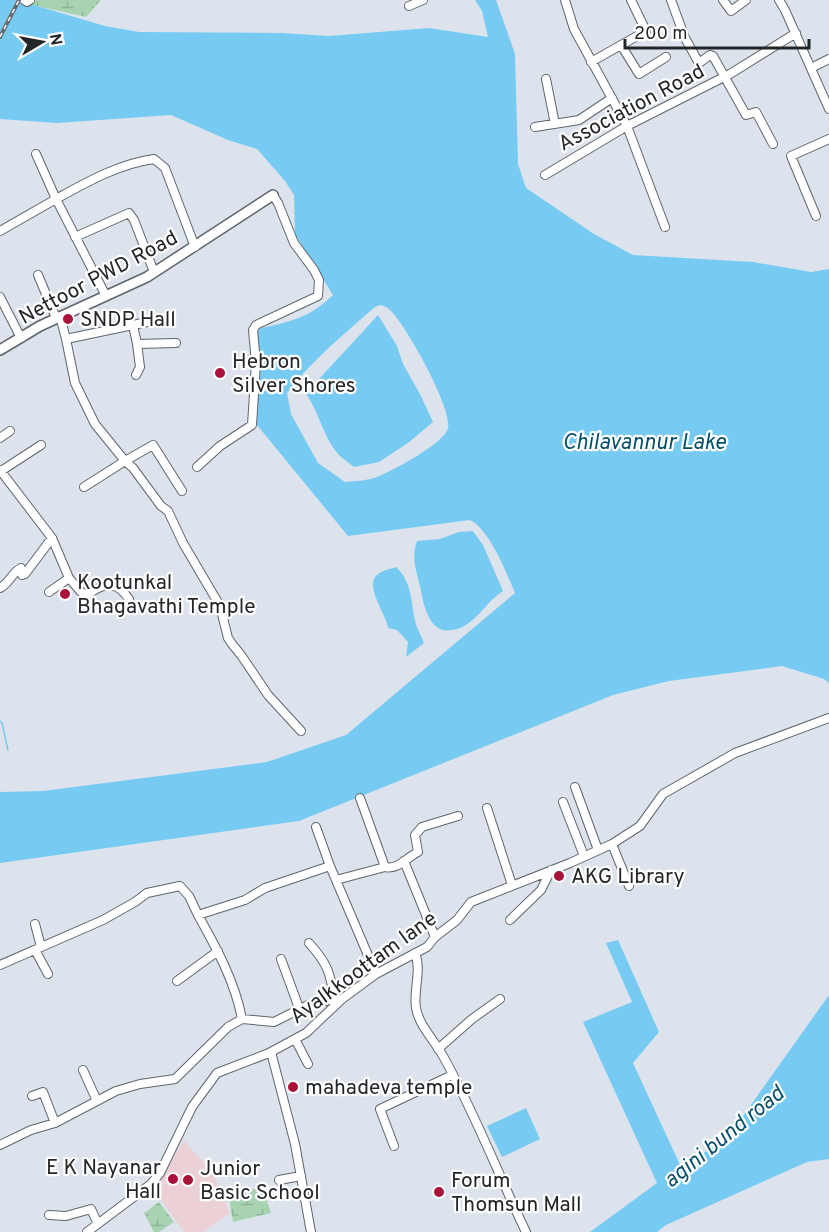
<svg xmlns="http://www.w3.org/2000/svg" width="829" height="1232" font-family="Overpass,sans-serif">
  <style>
    .education { fill: #ebd1d6 }
    .wetland { fill: url(#wetland-marsh) }
    .water { fill: #77cbf2; fill-rule: evenodd }
    .lines { fill: none; stroke-linecap: round; stroke-linejoin: round }
    .stream { stroke: #77cbf2; stroke-width: 1.5 }
    .minor-casing { stroke: #5f656d; stroke-width: 10 }
    .tertiary-casing { stroke: #5f656d; stroke-width: 12 }
    .minor { stroke: #fff; stroke-width: 8 }
    .tertiary { stroke: #fff; stroke-width: 9 }
    .rail-casing { stroke: #686c71; stroke-width: 4 }
    .rail { stroke: #fff; stroke-width: 1.5; stroke-dasharray: 4.5; stroke-linecap: butt }
    .poi-dot { fill: #a91239; stroke: #fff; stroke-width: 2 }
    .labels { text-anchor: middle; stroke-width: 4.5; stroke-linejoin: round; paint-order: stroke }
    .street-label { font-size: 21px; fill: #232629; stroke: #fff }
    .poi-label { font-size: 21px; fill: #232629; stroke: #fff; text-anchor: start }
    .water-label { font-size: 22px; font-style: italic; fill: #07506a; stroke: #fff }
  </style>
  <defs>
    <pattern id="wetland-marsh" width="20" height="14" patternUnits="userSpaceOnUse" patternTransform="scale(1.5)"><rect width="20" height="14" fill="#a7d3b1"/><path d="M1 5h8M5 5V1M11 12h8M15 12V8" fill="none" stroke="#8fb598"/></pattern>
  </defs>
  <rect width="100%" height="100%" fill="#dce3ec"/>
  <path class="education" d="M184,1141L212,1171L230,1213L203,1232H184L153,1189Z"/>
  <path class="wetland" d="M35,0H101L86,17L28,4Z
    M262,1186L271,1213L233,1222L229,1198Z
    M159,1202L174,1222L159,1232H154L144,1213Z"/>
  <path class="water" d="M0,0H17L105,26L139,32L281,33L329,36L429,28L488,37L482,11L475,0H496L515,54L518,164L526,188L594,234L633,255L753,262L811,272L829,269V683L824,679L782,666L669,681L613,695L299,821L0,863V792L43,791L267,762L346,735L515,593C506,572 490,530 470,520L348,536L257,425L258,329C291,321 308,319 333,295L295,234L294,195L285,181L257,149L228,140L171,115L57,123L0,119ZM381,305C383,306 387,307 389,309C405,323 453,409 448,428C445,443 392,471 377,477C367,481 355,481 345,482L318,463L291,414L287,393C312,360 344,334 375,307Z
    M378,315L397,346L403,364L420,394L433,422L408,443L379,462L354,467C349,463 343,459 339,455C322,436 319,410 304,391L320,378Z
    M473,531L483,545L503,591C485,602 475,627 452,630C428,635 423,601 420,586C416,569 411,558 417,541L440,539L459,532Z
    M396,567C412,582 411,601 415,621C417,628 421,636 424,643L406,657L408,642L397,630L388,628C386,613 363,585 378,574C383,570 391,569 396,567Z
    M618,940L659,1032L633,1063L682,1169L731,1133L829,995V1159L807,1162L666,1225L657,1232H590L657,1183L583,1022L632,1002L606,943Z
    M526,1108L540,1139L502,1157L487,1126Z"/>
  <g class="lines">
    <path class="stream" d="M0,721L2,723L8,750"/>
    <defs>
      <path id="minor" d="M24,0L27,2L30,0
        M565,0L574,29L627,126L665,227
        M671,0L685,38L699,63L710,55L713,56L746,115L756,112L773,144
        M723,0L731,11L746,0
        M779,0L785,10L829,109
        M409,6L423,0
        M621,45L639,74L666,57
        M591,62L646,31L631,0
        M811,68L829,59
        M546,79L555,124
        M535,127L579,120L612,98
        M545,175L627,126L730,74L796,33
        M816,216L791,156L829,139
        M0,231L56,199L36,154
        M75,237L129,213L134,220L154,272
        M38,275L56,318
        M106,296L56,199C87,182 118,164 154,159L165,168L195,247
        M0,297L21,338
        M60,316L66,339L133,325L137,344L176,343
        M133,325L147,322
        M66,339L75,383L95,424L125,461L84,487
        M136,375L140,367L137,344
        M0,438L10,431
        M197,467L220,446L252,425L256,363L253,330L256,325L318,296L319,280L314,270L294,243L278,203L273,195
        M0,470L52,538L69,578L81,592L87,595C105,582 116,580 129,599
        M1,471L41,445
        M182,491L153,445L125,461L133,468L161,506L168,511L183,543L220,606L228,638L232,644L241,655L268,695L301,731
        M0,588C10,583 12,572 21,568L22,575L25,574L52,538
        M49,592L69,578
        M575,787L598,850
        M360,798L385,867C398,870 406,858 418,852L415,835L422,827L458,816
        M563,802L584,856
        M487,808L512,885
        M316,827L330,866L376,974
        M612,844L629,886
        M404,861L435,937
        M336,880L385,867
        M198,915C217,949 235,982 242,1019
        M510,920L541,890L551,870
        M35,924L41,947
        M309,943C327,963 331,973 334,1000
        M35,950L48,974
        M415,953C422,971 413,990 416,1008C419,1026 435,1041 443,1056C475,1113 498,1174 526,1232
        M281,959L299,1008
        M0,965L103,920L135,902L147,893L180,886L189,896L198,915L245,900L265,888L330,866
        M177,981L218,951
        M295,1039L308,1064
        M438,1049L472,1019L500,999
        M271,1052L295,1144L311,1232
        M83,1070L97,1101
        M32,1096L43,1092L55,1123
        M0,1145L31,1130L55,1123L116,1091L140,1084L175,1079L228,1027L242,1019L274,1022L308,1005L329,1000L342,999
        M394,1146L380,1109L452,1075
        M279,1180L301,1176
        M49,1215L66,1216L91,1209L98,1224
        M87,1232L151,1184L160,1173L192,1107L217,1073L269,1053L306,1033L342,999L376,974L427,947L435,937L457,920L471,902L570,863L612,844L640,826L663,794L735,753L829,718"/>
      <path id="tertiary" d="M0,350L40,326L147,277L273,195"/>
    </defs>
    <use href="#minor" class="minor-casing"/>
    <use href="#tertiary" class="tertiary-casing"/>
    <use href="#minor" class="minor"/>
    <use href="#tertiary" class="tertiary"/>
    <defs>
      <path id="rail" d="M0,37L19,0"/>
    </defs>
    <use href="#rail" class="rail-casing"/>
    <use href="#rail" class="rail"/>
  </g>
  <g class="poi-dot">
    <circle cx="68" cy="319" r="6"/>
    <circle cx="220" cy="373" r="6"/>
    <circle cx="65" cy="594" r="6"/>
    <circle cx="559" cy="876" r="6"/>
    <circle cx="293" cy="1087" r="6"/>
    <circle cx="173" cy="1179" r="6"/>
    <circle cx="188" cy="1180" r="6"/>
    <circle cx="439" cy="1192" r="6"/>
  </g>
  <g class="labels">
    <g class="street-label">
      <text transform="translate(631 107) rotate(-28)" y="7">Association Road</text>
      <text transform="translate(98 277) rotate(-28)" y="7">Nettoor PWD Road</text>
      <text transform="translate(363 967) rotate(-36)" y="7">Ayalkkoottam lane</text>
    </g>
    <g class="poi-label">
      <text x="80" y="326">SNDP Hall</text>
      <text x="232" y="368">Hebron<tspan x="232" dy="24">Silver Shores</tspan></text>
      <text x="77" y="589">Kootunkal<tspan x="77" dy="24">Bhagavathi Temple</tspan></text>
      <text x="571" y="883">AKG Library</text>
      <text x="305" y="1094">mahadeva temple</text>
      <text x="161" y="1174" text-anchor="end">E K Nayanar<tspan x="161" dy="24">Hall</tspan></text>
      <text x="200" y="1175">Junior<tspan x="200" dy="24">Basic School</tspan></text>
      <text x="451" y="1187">Forum<tspan x="451" dy="24">Thomsun Mall</tspan></text>
    </g>
    <g class="water-label">
      <text x="644" y="449">Chilavannur Lake</text>
      <text transform="translate(723 1136) rotate(-39)" y="8">agini bund road</text>
    </g>
  </g>
  <g transform="translate(42 42) rotate(80)" stroke="#ffffff" stroke-width="4.5" paint-order="stroke">
  <path d="M0-4.5L10 22L0 15L-10 22Z" fill="#232629"/>
  <text y="-9" font-size="16" font-weight="bold" text-anchor="middle" fill="#232629">N</text>
  </g>
  <path d="M625 39v9h184v-9" fill="none" stroke="#232629" stroke-width="3"/>
  <text x="634" y="39" font-size="18" fill="#232629" stroke="#ffffff" stroke-width="4.5" paint-order="stroke">200 m</text>
</svg>
